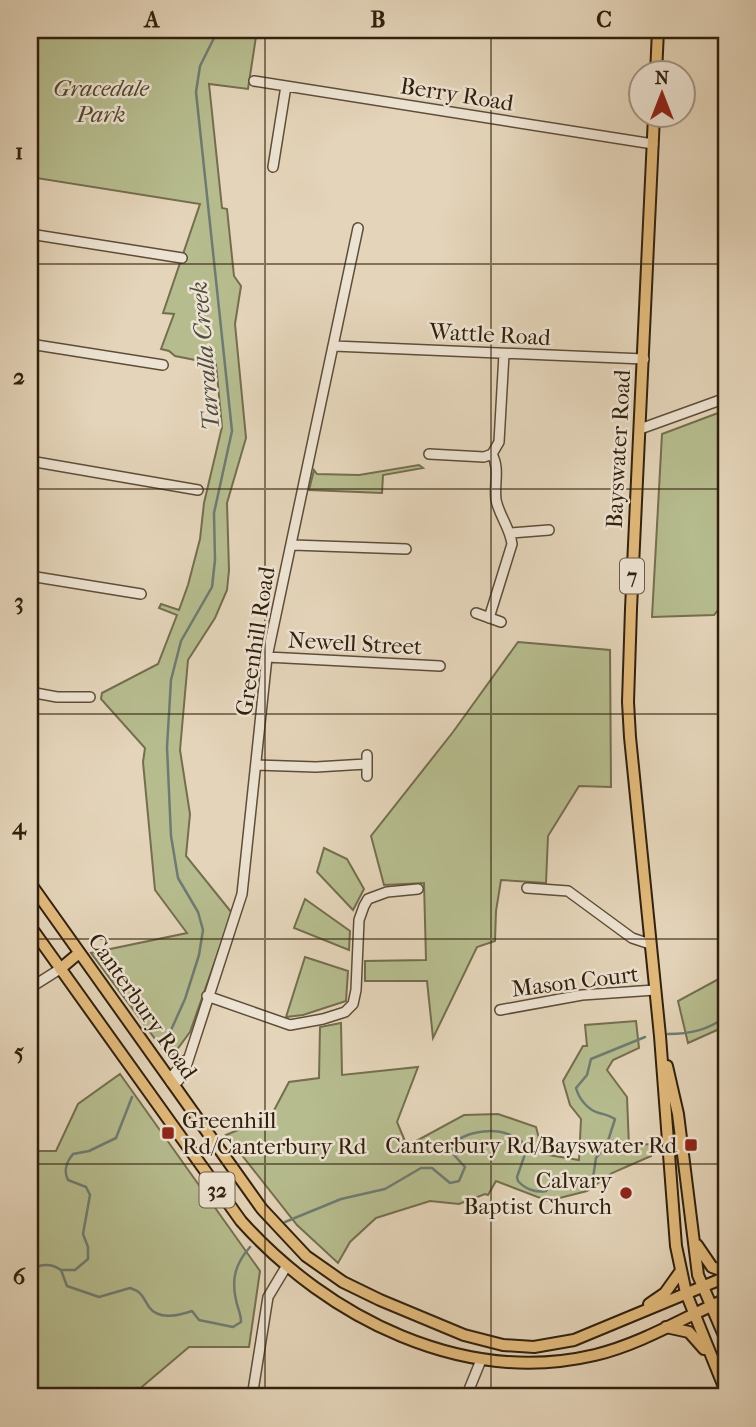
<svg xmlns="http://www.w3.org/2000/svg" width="756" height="1427" font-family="'IM FELL French Canon',serif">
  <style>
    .green { fill: #b6bc8e; stroke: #746e4e; stroke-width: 2 }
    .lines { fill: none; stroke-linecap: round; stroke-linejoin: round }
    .stream { stroke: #6e7b72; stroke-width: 2.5 }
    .minor-casing { stroke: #5e4d38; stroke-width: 12 }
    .major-casing { stroke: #31200d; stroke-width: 14 }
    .minor { stroke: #ede3d2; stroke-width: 9 }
    .major { stroke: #e2ba7c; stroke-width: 10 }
    .grid { fill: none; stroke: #31200d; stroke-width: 2; stroke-opacity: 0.55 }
    .poi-dot { fill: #8f2418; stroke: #ede3d2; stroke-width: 2.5 }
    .labels { text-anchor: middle; stroke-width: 5; stroke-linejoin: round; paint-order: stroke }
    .shield { fill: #ede3d2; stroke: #695a48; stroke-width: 2 }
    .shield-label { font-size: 21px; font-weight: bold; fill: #31200d }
    .park-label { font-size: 23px; font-style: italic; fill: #52472d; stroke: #ede3d2 }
    .street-label { font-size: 23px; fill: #31200d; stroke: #ede3d2 }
    .poi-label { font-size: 23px; fill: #31200d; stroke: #ede3d2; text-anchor: end }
    .water-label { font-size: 24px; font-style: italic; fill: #504d40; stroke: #ede3d2 }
    .neatline { fill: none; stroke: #31200d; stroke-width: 2.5 }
    .grid-label { font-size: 23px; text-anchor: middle; font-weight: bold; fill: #31200d }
  </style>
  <rect width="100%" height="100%" fill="#e4d4b9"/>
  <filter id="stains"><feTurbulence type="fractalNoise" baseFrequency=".00286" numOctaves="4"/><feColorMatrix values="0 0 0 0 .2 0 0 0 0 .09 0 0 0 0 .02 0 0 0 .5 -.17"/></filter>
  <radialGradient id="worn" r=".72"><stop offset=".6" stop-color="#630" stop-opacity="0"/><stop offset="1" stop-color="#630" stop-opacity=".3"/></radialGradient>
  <path class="green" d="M30,30H257L248,89L209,84L222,208L227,209L234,276L241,286L235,324L246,438L227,503L229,570L227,590L215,618L188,660L180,750L190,814L186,856L232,913L190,1032L170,1059L91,953L187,933L155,890L143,762L145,748L101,699L102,693L158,664L177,615L159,608L161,604L179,610L188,585L200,539L204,503L222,427L216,364L175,356L169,351L161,349L174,314L163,313L200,204L30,177Z
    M726,410V600L714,615L652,617L662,434Z
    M419,465L423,468L383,475L382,493L309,490L314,470L317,474L359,475Z
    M518,642L610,650L611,787L579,786L548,836L546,883L501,880L496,911L495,941L477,947L433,1038L427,981H365V961L426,960L424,883L384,885L371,836L453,732Z
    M324,848L347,859L364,889L353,910L317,872Z
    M305,899L350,931L349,950L294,928Z
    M305,957L348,971L346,1001L303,1015L286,1017Z
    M726,975V1026L688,1043L678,1001Z
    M636,1021L639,1048L613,1060L607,1070L627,1097L629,1146L650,1144L651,1156L612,1173L587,1191L548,1201L496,1181L488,1195L485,1194L459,1204L430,1201L376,1218L350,1242L338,1263L297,1225L226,1135L271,1116L289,1082L319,1078L320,1027L341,1023L342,1075L418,1067L397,1122L407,1146L464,1115L498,1114L536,1127L543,1154L579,1160L581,1119L570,1105L563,1081L583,1046H587L585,1025Z
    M120,1074L260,1271L249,1347H189L130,1397H30V1151H56L78,1104Z"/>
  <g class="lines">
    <path class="stream" d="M668,1034C691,1034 707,1030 726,1017
      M167,1039L185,999L199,955L203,930L198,912L178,878L171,836L167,747L171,680L181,641L212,587L215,560L214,513L232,431L196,92L200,66L218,30
      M285,1222L341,1199L385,1189L421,1168H432L450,1183L459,1181L465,1167L454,1155L452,1145C469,1127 509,1126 525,1145L524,1157L517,1177L518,1181C525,1189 536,1193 546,1191L555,1176L564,1177L581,1188L588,1187L593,1178L596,1158L607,1144L615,1119C609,1115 606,1115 599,1113C588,1110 579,1099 576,1088L587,1075L591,1059L645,1037
      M30,1270C40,1264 50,1262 61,1270L67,1286L99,1297L130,1288C143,1292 143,1298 149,1307C159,1321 180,1315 192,1311L199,1320L233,1327L241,1322C241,1313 237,1307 236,1300C231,1278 236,1263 250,1247
      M62,1270H75L88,1259V1247L83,1234L90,1195L86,1187L68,1180C63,1171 67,1161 73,1154L89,1151L116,1138L132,1097"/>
    <defs>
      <path id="minor" d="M254,81L653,144
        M273,167L286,86
        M30,234L182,258
        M30,344L163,365
        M334,346L644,359
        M640,429L726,398
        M429,454L484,457L492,454
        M30,461L198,490
        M511,533L549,530
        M293,545L406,549
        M30,576L141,594
        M476,613L501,622
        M489,618L512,544C510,528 499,515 496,500C494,483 500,469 492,454L499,442L504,354
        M267,657L440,666
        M30,692L57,697H90
        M367,755V776
        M256,765L316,767L366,764
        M527,888L568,891L632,938L650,944
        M30,988L60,969
        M207,996L290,1025L323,1019L345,1012L353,1004L356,990L359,920L364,906L368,899L387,892L418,889
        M500,1010L582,995L655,990
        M171,1082L178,1081L184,1073L242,894L267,657L358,228
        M171,1082L172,1076L186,1060
        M252,1397L268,1297L286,1267
        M466,1397L481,1360"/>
      <path id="major" d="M656,74L658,30
        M654,116L631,609L628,702L630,737L660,1036L676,1246L686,1293L726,1392
        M30,883L262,1209L306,1256L343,1282L380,1300L464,1335L503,1345L534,1347L574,1340L726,1277
        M30,926L241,1221C328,1318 463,1386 595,1355C641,1344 683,1318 726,1299
        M60,969L79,953
        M667,1066L678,1114L698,1275L726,1340
        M697,1245L712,1267L726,1272
        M649,1304L665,1293L680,1272
        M666,1327L689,1332L704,1349"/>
    </defs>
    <use href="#minor" class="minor-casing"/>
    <use href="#major" class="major-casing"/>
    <use href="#minor" class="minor"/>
    <use href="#major" class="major"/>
  </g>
  <path class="grid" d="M265,30V1397M491,30V1397M30,264H726M30,489H726M30,714H726M30,939H726M30,1164H726"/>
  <g class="poi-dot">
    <rect x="161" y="1126" width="14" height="14" rx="3.5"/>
    <rect x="684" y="1138" width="14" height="14" rx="3.5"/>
    <circle cx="626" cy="1193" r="7"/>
  </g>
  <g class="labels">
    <g class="shield">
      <rect x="620" y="558.5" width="24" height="35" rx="5"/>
      <rect x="199.5" y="1172.5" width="35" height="35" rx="5"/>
    </g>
    <g class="shield-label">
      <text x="632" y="583">7</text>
      <text x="217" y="1197">32</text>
    </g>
    <g class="park-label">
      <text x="101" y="96">Gracedale<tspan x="101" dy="26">Park</tspan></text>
    </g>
    <g class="street-label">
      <text transform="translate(457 94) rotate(9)" y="8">Berry Road</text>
      <text transform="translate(490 334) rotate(3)" y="8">Wattle Road</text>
      <text transform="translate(618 449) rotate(-87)" y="8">Bayswater Road</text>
      <text transform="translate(255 641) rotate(-81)" y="8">Greenhill Road</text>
      <text transform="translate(355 643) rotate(3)" y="8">Newell Street</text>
      <text transform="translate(575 981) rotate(-7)" y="8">Mason Court</text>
      <text transform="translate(143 1006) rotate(55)" y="8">Canterbury Road</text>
    </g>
    <g class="poi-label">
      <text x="182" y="1128" text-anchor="start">Greenhill<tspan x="182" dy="26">Rd/Canterbury Rd</tspan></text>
      <text x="677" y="1153">Canterbury Rd/Bayswater Rd</text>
      <text x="612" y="1188">Calvary<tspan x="612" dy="26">Baptist Church</tspan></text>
    </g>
    <g class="water-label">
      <text transform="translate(205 356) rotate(-95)" y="8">Tarralla Creek</text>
    </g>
  </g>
  <rect width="756" height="1427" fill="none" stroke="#e4d4b9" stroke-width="77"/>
  <g transform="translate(662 94)"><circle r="33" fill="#ede3d2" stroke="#a29583" stroke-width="2"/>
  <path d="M0-5L12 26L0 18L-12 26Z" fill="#8f2418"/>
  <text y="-10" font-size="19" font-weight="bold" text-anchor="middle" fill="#31200d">N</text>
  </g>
  <rect x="38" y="38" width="680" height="1350" class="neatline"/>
  <g class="grid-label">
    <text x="152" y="27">A</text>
    <text x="378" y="27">B</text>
    <text x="604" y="27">C</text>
    <text x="19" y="159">1</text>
    <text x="19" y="384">2</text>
    <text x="19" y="609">3</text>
    <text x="19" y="834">4</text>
    <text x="19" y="1059">5</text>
    <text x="19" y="1284">6</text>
  </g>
  <rect width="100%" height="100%" filter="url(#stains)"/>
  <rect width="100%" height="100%" fill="url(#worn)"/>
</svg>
